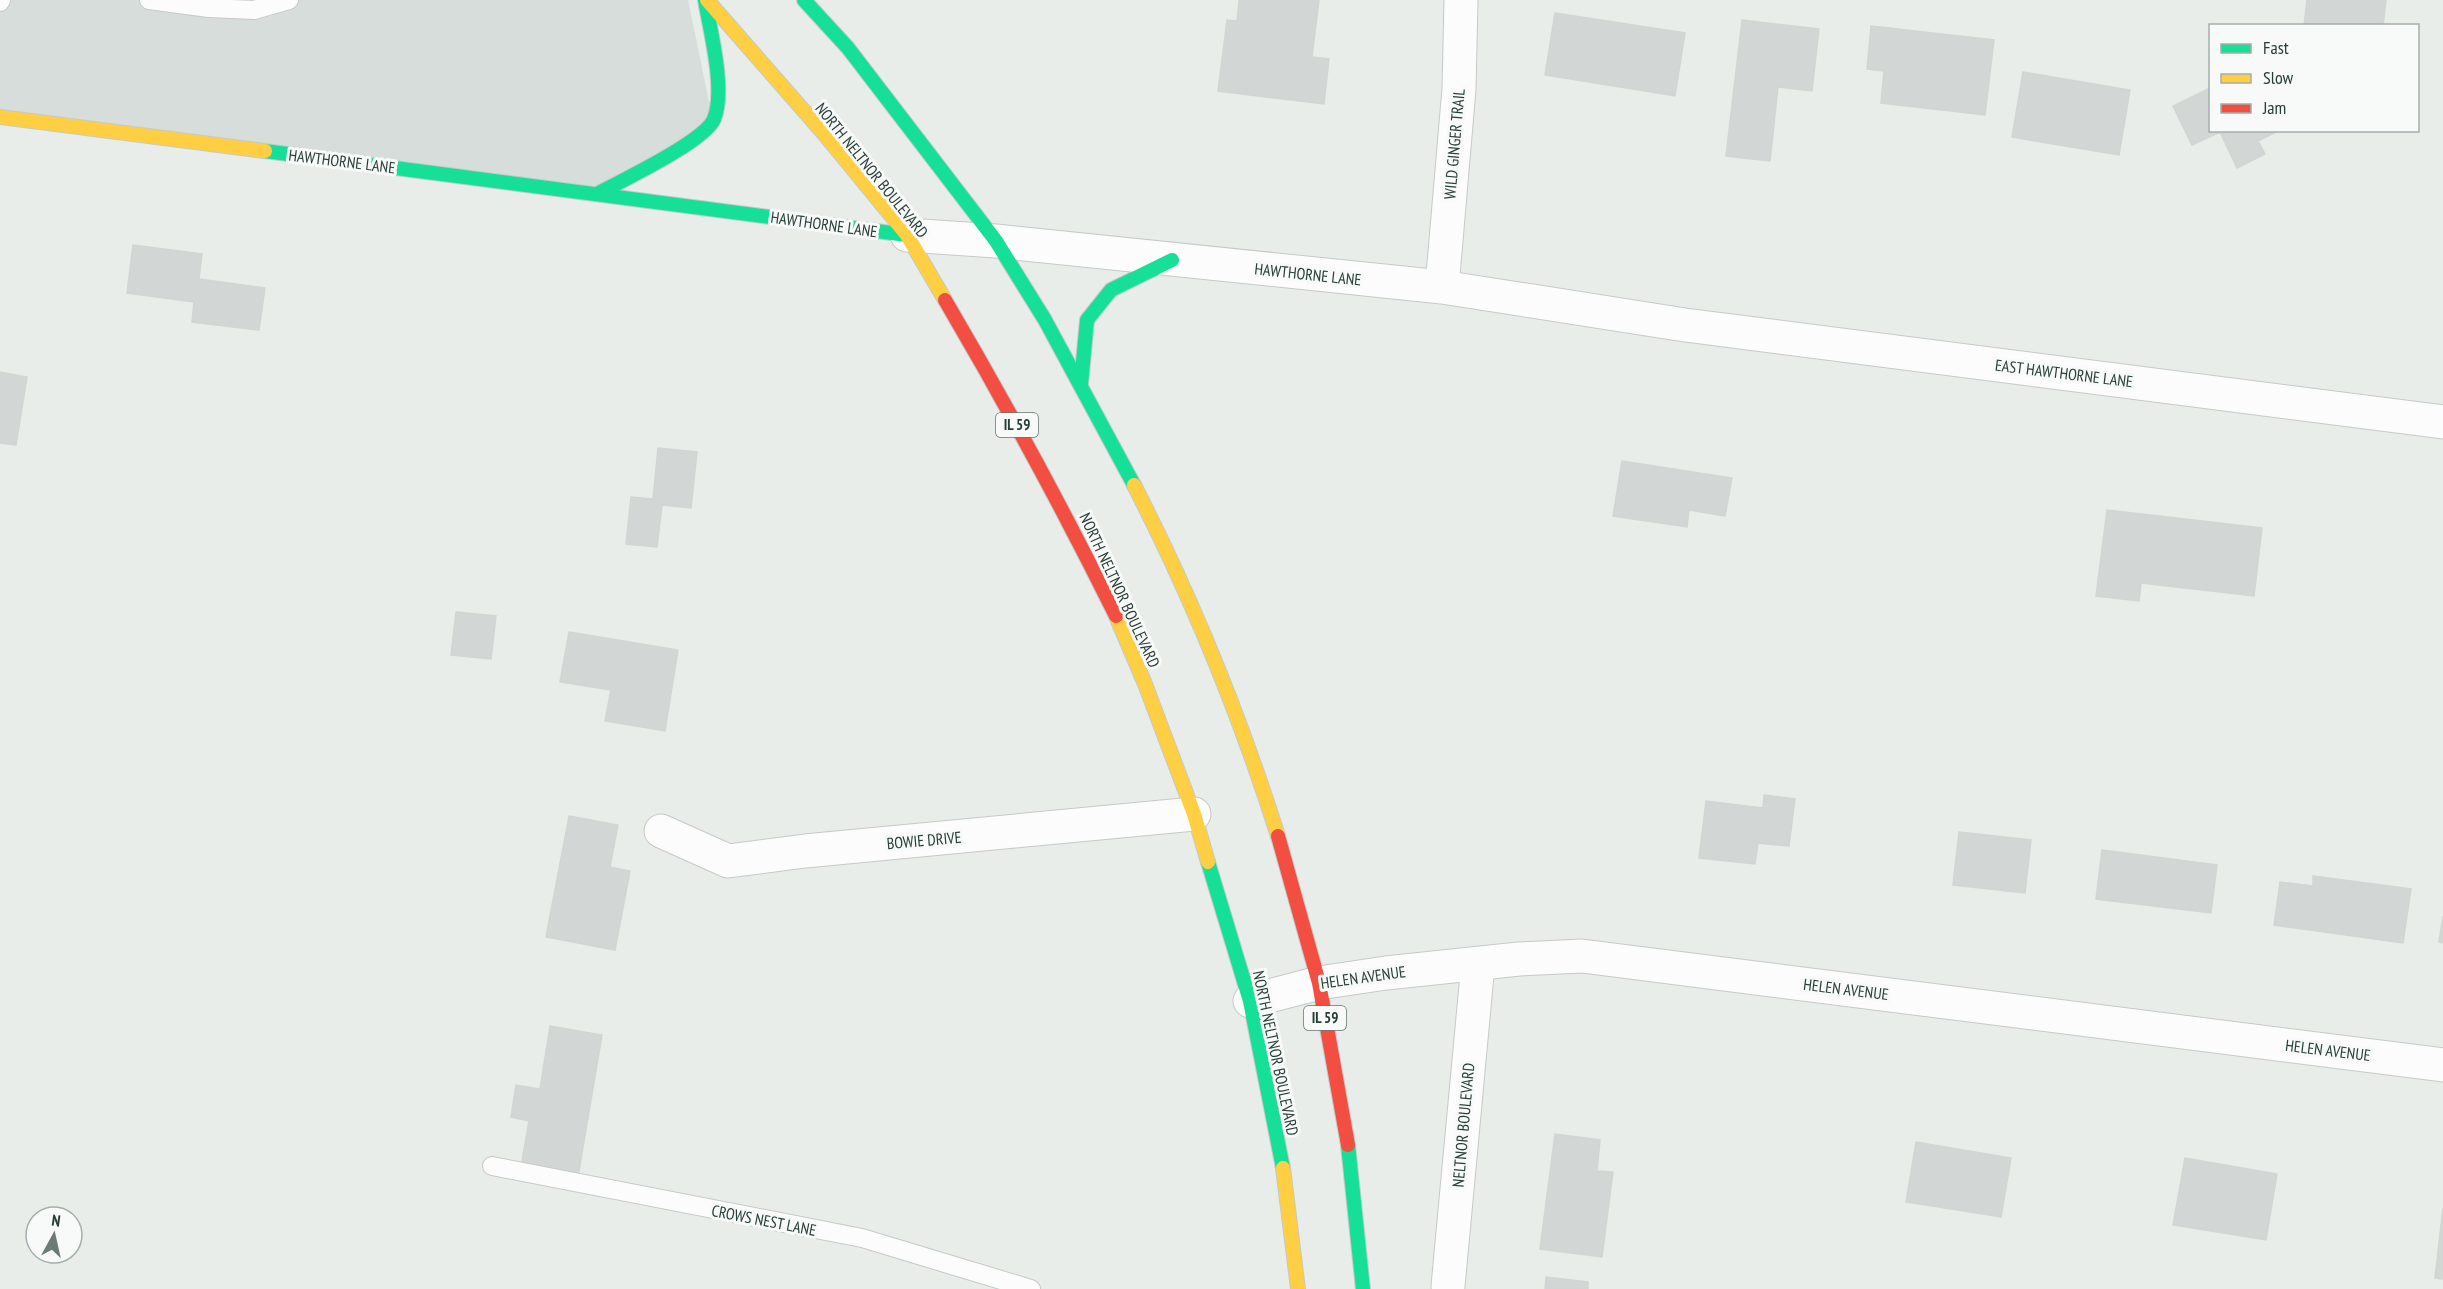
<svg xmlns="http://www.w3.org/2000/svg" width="2443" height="1289" font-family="'PT Sans Narrow',sans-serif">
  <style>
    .built { fill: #d7ddda }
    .building { fill: #d2d6d4; stroke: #d1d6d3; stroke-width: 1.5 }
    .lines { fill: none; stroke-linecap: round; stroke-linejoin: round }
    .lane-casing { stroke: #c5cac7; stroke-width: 20 }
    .street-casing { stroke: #c5cac7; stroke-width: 35 }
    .fast-casing { stroke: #c4cac7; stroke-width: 16 }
    .slow-casing { stroke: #c4cac7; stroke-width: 16 }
    .jam-casing { stroke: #c4cac7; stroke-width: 16 }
    .lane { stroke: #fcfcfc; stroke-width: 18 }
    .street { stroke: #fcfcfc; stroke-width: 33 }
    .fast { stroke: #16e098; stroke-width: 14 }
    .slow { stroke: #ffcf43; stroke-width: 14 }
    .jam { stroke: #f24e42; stroke-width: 14 }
    .labels { text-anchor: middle; stroke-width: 6; stroke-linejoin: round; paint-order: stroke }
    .shield { fill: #f7faf9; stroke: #657671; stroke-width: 1.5 }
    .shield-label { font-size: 15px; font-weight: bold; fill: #273e37 }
    .street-label { font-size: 16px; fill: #273e37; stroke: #f7faf9 }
  </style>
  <rect width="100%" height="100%" fill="#e8edea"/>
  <path class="built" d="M0,0H688L713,121L599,193L0,117Z"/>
  <path class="building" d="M1239,0H1319L1312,57L1329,59L1324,104L1218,91L1227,20L1237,21Z
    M2307,0H2386L2383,26H2304Z
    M1555,13L1685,33L1675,96L1545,75Z
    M1742,20L1819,29L1812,91L1778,87L1770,161L1726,156Z
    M1871,26L1994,40L1985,115L1881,103L1884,71L1867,69Z
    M2023,72L2130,90L2119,155L2012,137Z
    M2210,88V130H2280L2258,141L2265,154L2237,168L2220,132L2192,145L2173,106Z
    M133,245L202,254L199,279L265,288L259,330L192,322L194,302L127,293Z
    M0,372L27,377L16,445L0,443Z
    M658,448L697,452L691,508L662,505L657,547L626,544L631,497L653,499Z
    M1622,461L1732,478L1725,516L1689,510L1687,527L1613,516Z
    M2107,510L2262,528L2254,596L2141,583L2139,601L2096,596Z
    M456,612L496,616L491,659L451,655Z
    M569,632L678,650L665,731L605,721L611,690L560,682Z
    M1764,795L1795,799L1789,846L1758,843L1755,864L1699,858L1706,801L1763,808Z
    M569,816L618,825L610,867L630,871L615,950L546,937Z
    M1959,832L2031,840L2025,893L1953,885Z
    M2102,850L2217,865L2211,913L2096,899Z
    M2313,876L2411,889L2403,943L2274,925L2280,882L2313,886Z
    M2443,916V943L2439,942Z
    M550,1026L602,1035L578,1177L521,1167L529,1121L511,1117L516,1085L540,1089Z
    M1555,1134L1600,1140L1597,1171L1613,1172L1602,1257L1540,1249Z
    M1916,1142L2011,1158L2001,1217L1906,1202Z
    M2185,1158L2277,1174L2266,1240L2173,1225Z
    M2443,1208V1279L2435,1278Z
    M1546,1277L1588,1282V1289H1545Z"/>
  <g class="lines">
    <defs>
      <path id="lane" d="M149,0L209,8L254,10L289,0
        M0,2L1,0
        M492,1166L862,1238L1031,1289"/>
      <path id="street" d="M907,235L996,241L1442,287L1685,325L2443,422
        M1442,287L1459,89L1461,0
        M661,831L728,861L805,851L1194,814
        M1250,1001L1319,983L1386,973L1519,959L1582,956L2443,1065
        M1448,1286L1478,964"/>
      <path id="fast" d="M804,0L848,48L996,241L1045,320L1134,485
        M265,151L907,235
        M599,193C623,180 705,141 714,119C726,90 710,30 705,0
        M1081,384L1087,320L1111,290L1172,260
        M1208,862L1250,1001L1283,1168
        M1348,1145L1363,1289"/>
      <path id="slow" d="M707,0L825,135L907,235L945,300
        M0,117L265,151
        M1134,485C1192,598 1240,716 1278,836
        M1116,616L1145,684L1194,814L1208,862
        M1283,1168L1298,1289"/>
      <path id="jam" d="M945,300C1006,404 1063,509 1116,616
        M1278,836L1319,983L1348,1145"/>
    </defs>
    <use href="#lane" class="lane-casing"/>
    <use href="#street" class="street-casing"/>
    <use href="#fast" class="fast-casing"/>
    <use href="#slow" class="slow-casing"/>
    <use href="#jam" class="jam-casing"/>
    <use href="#lane" class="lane"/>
    <use href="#street" class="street"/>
    <use href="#fast" class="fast"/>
    <use href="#slow" class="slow"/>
    <use href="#jam" class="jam"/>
  </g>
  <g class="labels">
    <g class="shield">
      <rect x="996" y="413" width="42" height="24" rx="4.5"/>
      <rect x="1304" y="1006" width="42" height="24" rx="4.5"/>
    </g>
    <g class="shield-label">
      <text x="1017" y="430">IL 59</text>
      <text x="1325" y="1023">IL 59</text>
    </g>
    <g class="street-label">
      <text transform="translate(1454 144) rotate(-85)" y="6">WILD GINGER TRAIL</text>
      <text transform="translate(342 161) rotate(7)" y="6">HAWTHORNE LANE</text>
      <text transform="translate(872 170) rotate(51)" y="6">NORTH NELTNOR BOULEVARD</text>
      <text transform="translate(824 224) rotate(8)" y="6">HAWTHORNE LANE</text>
      <text transform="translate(1308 274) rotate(6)" y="6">HAWTHORNE LANE</text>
      <text transform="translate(2064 373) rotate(7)" y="6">EAST HAWTHORNE LANE</text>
      <text transform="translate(1120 590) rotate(65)" y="6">NORTH NELTNOR BOULEVARD</text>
      <text transform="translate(924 840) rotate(-5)" y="6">BOWIE DRIVE</text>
      <text transform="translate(1363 977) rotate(-8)" y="6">HELEN AVENUE</text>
      <text transform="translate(1846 989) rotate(7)" y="6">HELEN AVENUE</text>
      <text transform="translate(2328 1050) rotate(7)" y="6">HELEN AVENUE</text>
      <text transform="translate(1276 1053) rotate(78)" y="6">NORTH NELTNOR BOULEVARD</text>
      <text transform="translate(1463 1125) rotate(-85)" y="6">NELTNOR BOULEVARD</text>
      <text transform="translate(764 1220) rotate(11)" y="6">CROWS NEST LANE</text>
    </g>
  </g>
  <rect x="2209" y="24" width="210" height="108" fill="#f7faf9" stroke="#a4afab" stroke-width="1.5"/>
  <rect x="2221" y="44" width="30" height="9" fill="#16e098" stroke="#a4afab" stroke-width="1.5"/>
  <text x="2263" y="54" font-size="18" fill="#273e37">Fast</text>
  <rect x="2221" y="74" width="30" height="9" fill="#ffcf43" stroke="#a4afab" stroke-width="1.5"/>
  <text x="2263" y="84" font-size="18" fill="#273e37">Slow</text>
  <rect x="2221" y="104" width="30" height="9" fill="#f24e42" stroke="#a4afab" stroke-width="1.5"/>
  <text x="2263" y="114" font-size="18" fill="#273e37">Jam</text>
  <g transform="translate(54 1235) rotate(8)"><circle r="28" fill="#f7faf9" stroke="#a4afab" stroke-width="1.5"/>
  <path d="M0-4.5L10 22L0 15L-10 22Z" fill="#6b7b76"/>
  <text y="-9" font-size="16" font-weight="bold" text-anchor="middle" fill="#273e37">N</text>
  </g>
</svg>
